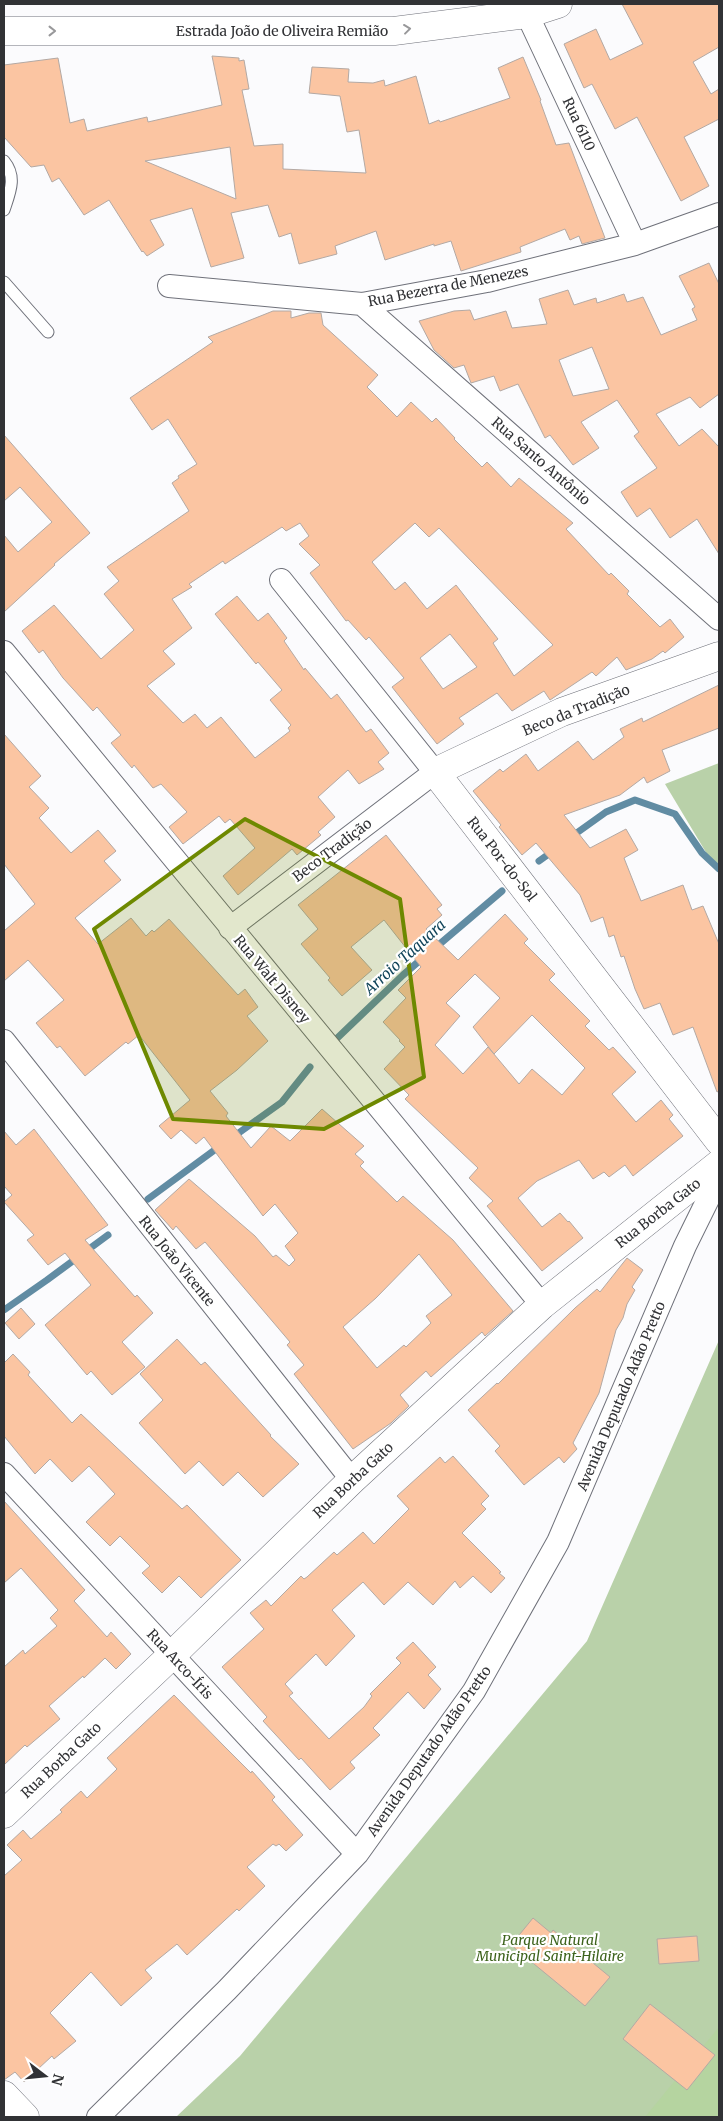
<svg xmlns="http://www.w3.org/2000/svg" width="723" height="2121" font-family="Merriweather,serif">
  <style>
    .green { fill: #b9d1a9 }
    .forest { fill: #b5d4a0 }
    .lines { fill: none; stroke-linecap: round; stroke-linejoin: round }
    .stream { stroke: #618ca3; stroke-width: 7 }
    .building { fill: #fbc5a2; stroke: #b3a9a4; fill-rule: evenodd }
    .service-casing { stroke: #6f717a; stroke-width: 13 }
    .minor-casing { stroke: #6f717a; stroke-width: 24 }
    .tertiary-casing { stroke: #6f717a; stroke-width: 29 }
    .secondary-casing { stroke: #6f717a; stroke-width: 29 }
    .service { stroke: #fff; stroke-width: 11 }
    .minor { stroke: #fff; stroke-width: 22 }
    .tertiary { stroke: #fff; stroke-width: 28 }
    .secondary { stroke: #fff; stroke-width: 28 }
    .oneway { stroke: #98989a }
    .marked { fill: #6e8900; fill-opacity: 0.2; stroke: #6e8900; stroke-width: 4; stroke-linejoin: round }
    .labels { text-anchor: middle; stroke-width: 4.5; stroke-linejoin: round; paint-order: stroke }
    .street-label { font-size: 14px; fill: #313235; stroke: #fff }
    .park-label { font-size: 14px; font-style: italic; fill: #3d631c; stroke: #fff }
    .water-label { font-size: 15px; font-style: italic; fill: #12455b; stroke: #fff }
  </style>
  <rect width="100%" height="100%" fill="#fbfbfd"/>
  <path class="green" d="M719,763V874L665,784Z
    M719,1340V2117H176L240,2056L587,1641Z"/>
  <path class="forest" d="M719,2027V2117H645Z"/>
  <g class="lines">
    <path class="stream" d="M571,837L606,812L635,800L675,814L702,853L719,869
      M539,861L553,851
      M435,948L502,891
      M330,1045L403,975L425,956
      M233,1137L282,1102L310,1067
      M148,1199L220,1146
      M4,1310L47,1280L108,1235"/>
  </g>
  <path class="building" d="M622,4H719V47L693,62L711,94L719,89V119L684,137L709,186L681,201L637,117L615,129L592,84L584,88L564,44L596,29L610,60L643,44Z
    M212,56L239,58V61L244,60L249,89L242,90L254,146L283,144V169L366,173L359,130L347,132L340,96L309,93L312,67L349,69L348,82L373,83L384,80L385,86L416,76L429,124L439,120L440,122L510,98L498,68L523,57L541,100L540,101L556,145L569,143L605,238L582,244L579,236L570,240L565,229L520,247L521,252L461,271L451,241L434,246V244L385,260L376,231L335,246L337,254L299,264L291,233L279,237L268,205L231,213L244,258L211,267L192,208L150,220L164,245L147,256L143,251L142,252L109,200L84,215L59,178L52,182L44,165L31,167L4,137V65L58,58L70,123L84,119L87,131L147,117L148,122L222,105ZM230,147L236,199L145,161Z
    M709,263L719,284V394L700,408L690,397L656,414L679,446L702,429L719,447V554L697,519L670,538L650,508L637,517L621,492L657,468L634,436L639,432L617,400L581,422L599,448L573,465L550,435L545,438L518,384L500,391L494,376L471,383L464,365L454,368L434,350L419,321L454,311L470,310L474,320L506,311L512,328L547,324L539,299L568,290L574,305L596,298L597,303L624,294L627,302L643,297L661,335L697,320L692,309L695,307L679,276ZM592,347L609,389L573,396L559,360Z
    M273,311H291V318L309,313H321L323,325L378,375L367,387L397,417L411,402L432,422L436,418L455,438L454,439L482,467L487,462L511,487L519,478L573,523L566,529L609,575L611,573L629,591L627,594L660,627L670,619L684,637L665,653L663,651L652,659L626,670L617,657L596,676L592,672L550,700L544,691L512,711L497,693L459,718L464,724L437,744L392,687L404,678L369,637L366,640L348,620L346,621L310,573L320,565L299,544L309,536L300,523L286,531L282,527L225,564L223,561L189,584L192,587L172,599L192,628L163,651L175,664L147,686L183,723L195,714L207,728L221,717L255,758L290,731L288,728L291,725L270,700L282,690L258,662L256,664L215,614L237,596L258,621L268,613L287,638L284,641L304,670L305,668L331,699L337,694L366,732L371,729L389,753L378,762L384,769L359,784L348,770L318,797L335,817L318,832L321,835L297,855L292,849L238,895L223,876L255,848L230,819L225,823L219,816L183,844L169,827L187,812L161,784L153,788L134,765L132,768L111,743L121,735L97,707L93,711L63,678L43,650L39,653L22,631L54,605L101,659L134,630L104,594L119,581L107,567L189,511L172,483L179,478L178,476L197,464L168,419L152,430L130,398L213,342L208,337ZM415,523L429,537L439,528L553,645L514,676L493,643L498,639L456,585L427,609L405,582L395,590L372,562ZM450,634L477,667L443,689L420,658Z
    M4,435L90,533L54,564L55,565L4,612V535L18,552L52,522L20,487L4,501Z
    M719,685V728L662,750L670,771L647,783L644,777L620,795L564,815L590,848L626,829L638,850L624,858L641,901L683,885L692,910L703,906L719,944V1091L717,1092L693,1027L673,1035L660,1003L644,1009L635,989L624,956L621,957L614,935L609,937L603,917L591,922L580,895L536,843L522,855L499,827L501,825L473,791L500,769L503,772L526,754L538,771L578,741L593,760L624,737L620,729L642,718L643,722Z
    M4,734L41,776L29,787L49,808L39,818L71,853L98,830L116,851L104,861L121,880L75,918L98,944L131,918L146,936L152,930L154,932L169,919L238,995L245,989L258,1007L247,1016L268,1041L237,1070L210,1091L228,1113L226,1116L251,1148L271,1126L290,1141L322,1109L364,1146L355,1154L364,1162L360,1166L397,1202L403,1196L453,1240L513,1311L485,1336L482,1332L431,1377L426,1371L400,1395L409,1406L391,1423L353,1449L294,1374L304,1365L287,1345L290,1342L205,1242L196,1249L176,1226L173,1230L155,1210L189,1179L255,1236L273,1257L276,1255L289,1266L295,1260L285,1246L298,1233L275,1204L263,1216L204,1137L196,1144L181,1130L171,1139L159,1126L190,1100L139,1035L128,1044L126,1042L85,1076L60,1046L57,1048L36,1023L64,1000L28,960L4,981V931L35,904L4,864ZM419,1254L452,1295L426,1316L431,1323L406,1347L404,1345L377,1368L343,1327L376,1298Z
    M386,835L442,905L437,909L442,915L426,929L458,960L505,914L528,939L524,943L555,974L549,980L590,1021L585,1026L609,1050L613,1047L636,1072L612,1094L636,1122L661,1100L673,1115L669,1119L683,1136L633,1176L625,1165L609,1177L604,1172L593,1179L579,1160L537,1181L518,1198L542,1227L560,1213L568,1222L569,1221L583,1238L542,1271L487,1206L493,1201L469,1178L478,1168L405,1099L409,1095L384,1069L405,1047L399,1041L400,1040L383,1022L406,998L398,990L421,967L384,920L351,947L372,970L342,996L328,980L330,978L301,944L318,929L298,905ZM475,974L500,998L473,1027L494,1054L532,1015L585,1068L562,1095L532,1069L519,1084L488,1047L463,1074L435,1045L460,1016L446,1003Z
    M34,1129L108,1225L85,1240L135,1297L137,1295L153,1313L122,1342L145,1367L112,1395L91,1371L87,1375L45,1325L91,1285L65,1253L48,1265L27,1240L34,1235L4,1202L12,1195L4,1186V1131L16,1145Z
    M627,1258L643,1270L632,1287L635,1290L627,1304L623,1318L616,1330L599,1393L573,1443L577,1449L564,1463L559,1457L524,1485L495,1451L500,1446L468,1410L497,1383L498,1384L575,1308L597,1289L600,1292Z
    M21,1308L35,1324L19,1339L5,1323Z
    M177,1339L201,1365L205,1362L271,1435L270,1436L299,1464L263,1497L238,1472L223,1486L199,1461L185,1474L139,1423L163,1400L140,1374Z
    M13,1354L30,1372L28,1375L72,1423L81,1414L182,1509L187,1505L241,1560L201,1598L179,1576L162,1593L142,1573L150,1566L120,1536L110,1546L86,1522L115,1494L89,1466L72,1482L50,1459L35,1474L4,1436V1363Z
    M453,1456L489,1496L481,1504L486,1509L462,1533L501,1572L499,1573L505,1578L491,1593L473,1576L460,1588L455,1581L433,1605L408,1582L384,1605L363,1582L332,1610L355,1636L326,1666L316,1654L285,1684L293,1693L289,1696L329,1739L364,1707L372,1696L370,1694L401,1663L396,1658L413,1642L436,1667L428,1675L441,1689L424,1709L408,1692L373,1728L380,1735L350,1762L355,1768L330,1790L301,1758L299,1760L263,1721L267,1717L222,1667L264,1629L250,1613L266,1600L271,1606L301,1576L304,1579L307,1577L334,1552L337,1555L363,1532L374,1544L409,1509L397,1496L440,1457L445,1463Z
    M4,1501L85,1590L74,1601L107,1637L111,1632L131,1654L116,1669L105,1658L84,1678L83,1676L49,1706L60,1719L27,1747L25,1745L4,1765V1667L23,1650L25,1654L57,1626L50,1618L58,1610L21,1568L4,1583Z
    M174,1695L224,1746L251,1773L252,1771L275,1797L272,1800L303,1835L286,1851L279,1844L276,1846L273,1844L247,1867L265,1886L239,1911L237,1909L187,1955L177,1944L145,1970L152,1978L121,2006L91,1972L50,2013L76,2041L54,2059L52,2056L24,2082L15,2072L4,2080V1876L22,1860L7,1845L23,1830L31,1839L62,1812L60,1810L81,1791L87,1798L117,1769L107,1758Z
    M533,1918L551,1933L553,1930L610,1977L585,2006L511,1945Z
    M697,1936L699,1961L659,1964L657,1939Z
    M650,2004L715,2055L687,2090L623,2039Z"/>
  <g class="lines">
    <defs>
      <path id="service" d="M4,161C17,177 10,192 4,210
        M4,282L48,332"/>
      <path id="minor" d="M525,4L527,14L635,244
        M169,286L362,304L487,281L635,244L719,214
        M362,304L719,619
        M4,652L542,1305
        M230,928L435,772L281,580
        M4,1041L352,1480
        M4,1474L357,1854
        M98,2117L227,1990L357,1854L474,1691L558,1542L685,1246L719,1177"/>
      <path id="tertiary" d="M719,656L562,712L435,772L719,1141
        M4,1814L172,1655L352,1480L542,1305L719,1164
        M4,2095L25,2117"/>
      <path id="secondary" d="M4,31H394L527,14L558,4"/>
    </defs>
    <use href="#service" class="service-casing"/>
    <use href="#minor" class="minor-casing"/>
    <use href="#tertiary" class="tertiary-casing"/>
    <use href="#secondary" class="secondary-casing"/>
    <use href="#service" class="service"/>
    <use href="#minor" class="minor"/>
    <use href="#tertiary" class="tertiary"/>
    <use href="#secondary" class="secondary"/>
  </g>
  <defs><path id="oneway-chevron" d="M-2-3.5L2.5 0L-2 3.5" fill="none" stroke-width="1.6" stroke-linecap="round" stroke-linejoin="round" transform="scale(1.25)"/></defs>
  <g class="oneway">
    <use href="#oneway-chevron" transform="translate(407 29) rotate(-7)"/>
    <use href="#oneway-chevron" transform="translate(52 31)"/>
  </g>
  <path class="marked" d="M245,819L400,899L424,1077L324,1129L173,1119L94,929Z"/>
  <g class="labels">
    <g class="street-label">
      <text x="282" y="36">Estrada João de Oliveira Remião</text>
      <text transform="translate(579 124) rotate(65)" y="5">Rua 6110</text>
      <text transform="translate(448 286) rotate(-11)" y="5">Rua Bezerra de Menezes</text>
      <text transform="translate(541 461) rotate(41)" y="5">Rua Santo Antônio</text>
      <text transform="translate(576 710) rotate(-22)" y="5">Beco da Tradição</text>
      <text transform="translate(332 850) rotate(-37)" y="5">Beco Tradição</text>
      <text transform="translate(502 859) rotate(52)" y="5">Rua Por-do-Sol</text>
      <text transform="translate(272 979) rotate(50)" y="5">Rua Walt Disney</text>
      <text transform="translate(658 1213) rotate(-38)" y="5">Rua Borba Gato</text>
      <text transform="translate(177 1261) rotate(51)" y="5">Rua João Vicente</text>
      <text transform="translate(621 1396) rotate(-67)" y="5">Avenida Deputado Adão Pretto</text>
      <text transform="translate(353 1480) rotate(-43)" y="5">Rua Borba Gato</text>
      <text transform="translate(180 1664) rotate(47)" y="5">Rua Arco-Íris</text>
      <text transform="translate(429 1751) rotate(-55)" y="5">Avenida Deputado Adão Pretto</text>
      <text transform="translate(61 1760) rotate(-43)" y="5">Rua Borba Gato</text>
    </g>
    <g class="park-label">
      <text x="550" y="1945">Parque Natural<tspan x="550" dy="16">Municipal Saint-Hilaire</tspan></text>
    </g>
    <g class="water-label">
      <text transform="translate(405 957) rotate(-42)" y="5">Arroio Taquara</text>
    </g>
  </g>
  <rect width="723" height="2121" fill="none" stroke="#313235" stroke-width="10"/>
  <g transform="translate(45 2076) rotate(106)" stroke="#ffffff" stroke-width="4" paint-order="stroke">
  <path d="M0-4L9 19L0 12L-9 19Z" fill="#313235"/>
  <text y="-8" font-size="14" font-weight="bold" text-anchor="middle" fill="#313235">N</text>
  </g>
</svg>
